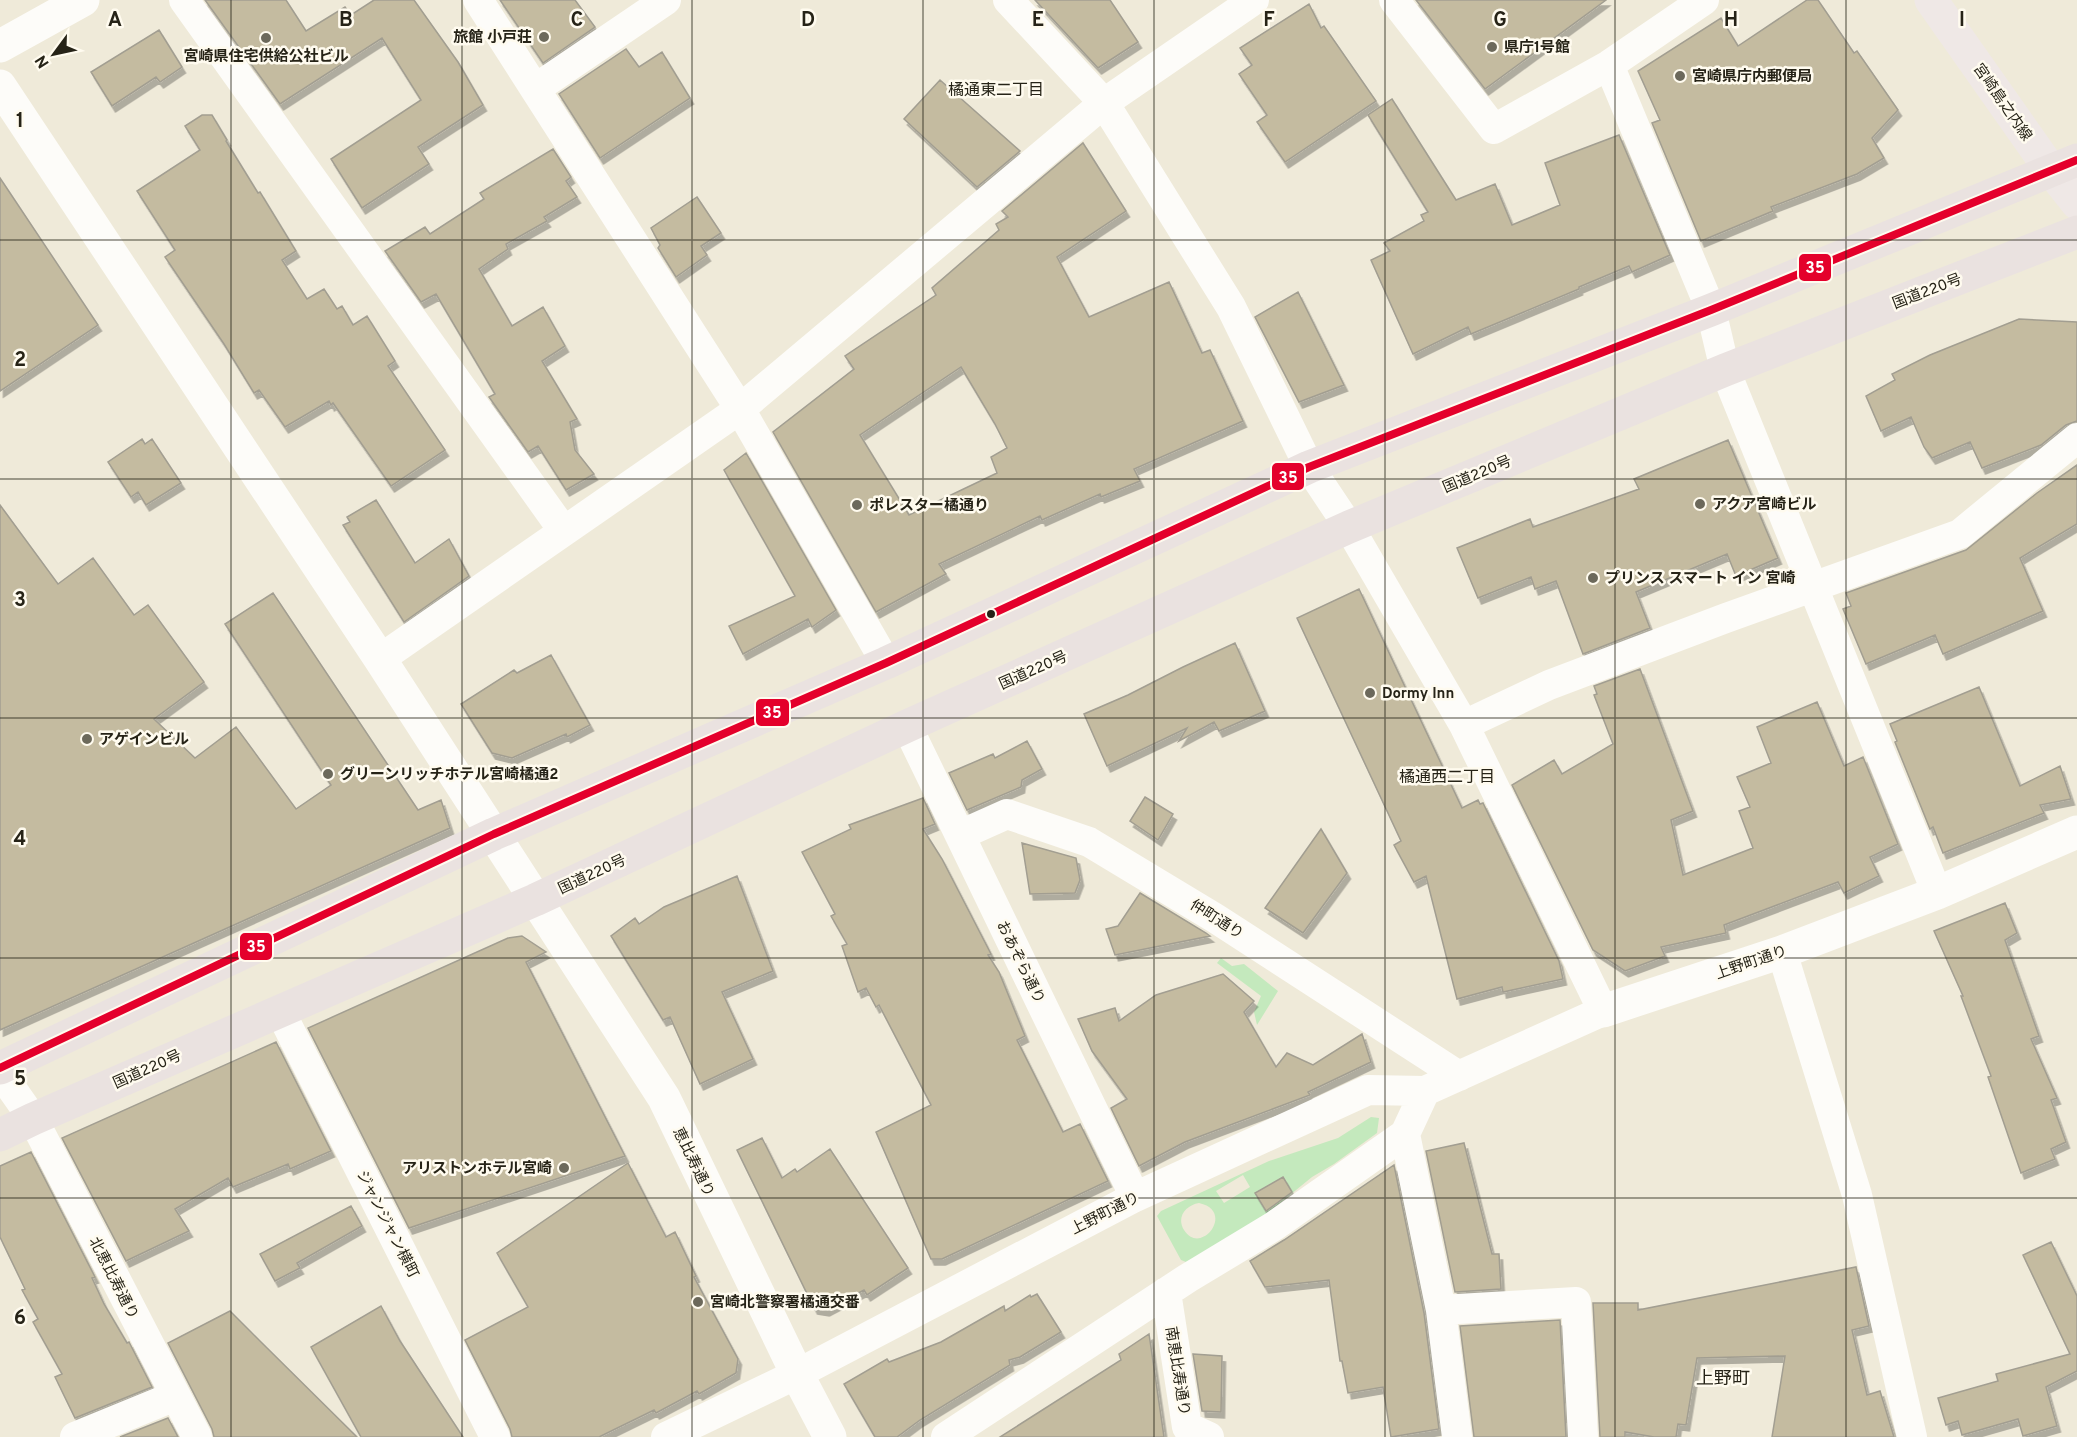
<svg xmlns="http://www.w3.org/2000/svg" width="2077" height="1437" font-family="Overpass,'Noto Sans JP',sans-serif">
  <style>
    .green { fill: #c4e9bd; fill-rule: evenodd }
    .building { fill: #c4bba0; stroke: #a29e91; stroke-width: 1.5; fill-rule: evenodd; filter: url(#shadow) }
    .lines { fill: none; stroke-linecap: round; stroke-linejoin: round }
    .minor { stroke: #fdfcf9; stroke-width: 30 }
    .tertiary { stroke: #fdfcf9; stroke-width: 33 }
    .primary { stroke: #efe8e6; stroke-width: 33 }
    .trunk { stroke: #eae2e0; stroke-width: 33 }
    .bus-1-casing { stroke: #fffbef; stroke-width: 12 }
    .bus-1 { stroke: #e4002b; stroke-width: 8 }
    .grid { fill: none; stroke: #262317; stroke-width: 1.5; stroke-opacity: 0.55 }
    .poi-dot { fill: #6c695b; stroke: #fffbef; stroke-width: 2 }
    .bus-dot { fill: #262317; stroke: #fffbef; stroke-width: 2 }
    .labels { text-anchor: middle; stroke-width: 5; stroke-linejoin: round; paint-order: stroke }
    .poi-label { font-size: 15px; font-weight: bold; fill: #262317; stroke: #fffbef; text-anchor: start }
    .street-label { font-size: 15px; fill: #262317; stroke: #fffbef }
    .neighbourhood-label { font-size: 16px; fill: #262317; stroke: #fffbef }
    .quarter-label { font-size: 18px; fill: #262317; stroke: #fffbef }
    .grid-label { font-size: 20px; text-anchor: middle; font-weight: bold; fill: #262317; stroke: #fffbef; stroke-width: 5; stroke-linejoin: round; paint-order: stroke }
    .line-badge { stroke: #fffbef; stroke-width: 2 }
    .badge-label { font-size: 16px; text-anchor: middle; font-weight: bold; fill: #fff }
  </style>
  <defs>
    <filter id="shadow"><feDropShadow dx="3.5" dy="6" stdDeviation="0" flood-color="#0004"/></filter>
  </defs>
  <rect width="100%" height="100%" fill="#efead9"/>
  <path class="green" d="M1221,958L1232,966L1244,964L1278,991L1257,1025L1254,1012L1261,996L1217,963Z
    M1371,1117L1379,1118L1377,1133L1334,1164L1312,1177L1264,1216L1197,1257L1186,1262L1181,1260L1157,1216L1161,1211L1269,1161L1338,1138ZM1243,1175L1250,1187L1224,1203L1216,1191ZM1199,1203C1236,1211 1201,1257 1184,1230C1176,1217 1186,1205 1199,1203Z"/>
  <path class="building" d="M205,0H286L306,31L345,7L351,15L374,0H414L458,62L483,105L418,147L429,164L362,208L331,159L421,100L382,38L280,104Z
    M500,0H575L595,27L543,63Z
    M1035,0H1110L1138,42L1098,68Z
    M1416,0H1606L1485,89Z
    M1807,0H1818L1854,53L1857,51L1898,110L1872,138L1884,158L1857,174L1771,207L1773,211L1701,241L1652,123L1660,120L1638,71L1721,18L1738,46Z
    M1309,4L1321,28L1324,26L1376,101L1285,162L1257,122L1267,115L1239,74L1252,65L1240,48Z
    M159,30L182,67L160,82L156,77L112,106L91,72Z
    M626,49L639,67L662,52L690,98L600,158L559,94Z
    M940,80L1020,151L977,187L904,119Z
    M1392,99L1456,200L1495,184L1512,225L1560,205L1545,163L1619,135L1670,255L1632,272L1629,266L1579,287V289L1471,334L1468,327L1413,354L1371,260L1390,251L1384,243L1424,221L1421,215L1428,212L1368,115Z
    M202,115H212L227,140L226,141L258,193L260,192L296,251L282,260L307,299L324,289L337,309L342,306L353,325L367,316L395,361L388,366L445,450L391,486L333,403L331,405L329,401L285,427L259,390L254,393L224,344L165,257L175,250L137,191L200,150L185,126Z
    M1083,143L1126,211L1057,257L1089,317L1169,282L1202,353L1210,350L1243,421L1134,469L1140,481L1101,497L1100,494L1042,520L1040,516L939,564L946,574L876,612L773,432L854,369L845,356L936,295L932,288L999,230L996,224L1008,217L1002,211ZM961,367L995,424L1007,448L991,457L997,473L909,515L860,435Z
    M553,149L571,177L566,181L577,197L544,217L547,221L506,244L508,249L479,269L512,326L543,307L565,346L542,361L577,419L570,422L575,450L594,474L566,490L538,446L528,452L489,397L495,394L436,294L421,302L385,251L425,227L430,234L484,199L480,193Z
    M0,178L98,325L0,391Z
    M697,197L721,233L701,246L707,255L676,277L658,248L660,245L651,228Z
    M1298,292L1344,385L1299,402L1255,317Z
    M2019,319L2077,322V421L2066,425L2041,445L1982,468L1970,442L1932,458L1924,447L1911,417L1881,431L1866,396L1895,380L1892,374L1930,355Z
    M142,439L145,444L152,439L181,483L146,505L138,492L131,497L108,462Z
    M1728,440L1778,558L1736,576L1727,554L1636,592L1650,628L1583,654L1556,581L1535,589L1531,577L1478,598L1457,548L1530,519L1533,527L1639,489L1634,479Z
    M746,453L836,610L812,627L808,619L743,654L729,626L795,596L724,470Z
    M2077,465V524L2020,558L2043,611L1943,654L1935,635L1866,664L1843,609L1851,606L1846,593L1966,550L2037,493Z
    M376,500L415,563L449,539L469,576L404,622L343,525L350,522L347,517Z
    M0,505L58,584L93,558L134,615L148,605L204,682L154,719L195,758L236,727L296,809L331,785L225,624L273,593L418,810L441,800L450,828L0,1030Z
    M1359,589L1462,808L1478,800L1480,804L1483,803L1559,961L1563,979L1503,992L1502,987L1457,999L1426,876L1414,882L1394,845L1401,841L1297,618Z
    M1235,643L1265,711L1219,731L1214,722L1179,741L1187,728L1107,766L1084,714L1128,695L1183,667Z
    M551,655L590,725L567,737L566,734L512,758L492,753L461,704L514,670L517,673Z
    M1640,669L1693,811L1671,820L1683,875L1753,848L1739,811L1750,807L1737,777L1771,763L1757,727L1817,702L1844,766L1863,757L1898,844L1870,857L1879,876L1844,893L1838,882L1724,925L1726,933L1661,947L1665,956L1625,971L1593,950L1512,785L1554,760L1562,774L1613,744L1594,695L1597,694L1594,686Z
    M1979,687L2020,786L2060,766L2071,799L2040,805L2044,813L1943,853L1933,827L1930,829L1895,742L1897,741L1890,724Z
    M1027,741L1042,769L1022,780L1021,787L967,810L949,773L993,754L995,758Z
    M1145,797L1173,814L1158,840L1130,821Z
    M923,798L935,824L923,829L942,859L991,954L988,955L999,972L1025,1036L1017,1040L1063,1132L1080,1124L1108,1181L942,1259H931L876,1132L931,1105L879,1005L876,1007L866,988L858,992L842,946L847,944L831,916L835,914L802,852L851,829L849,825Z
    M1321,829L1347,873L1303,933L1265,908Z
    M1022,843L1076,858L1080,880L1075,893L1030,894Z
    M737,876L773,971L722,992L753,1059L700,1084L670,1017L663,1020L611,936L635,918L639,924L664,907Z
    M1140,893L1206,933L1210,936L1115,955L1106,929L1118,926Z
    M2005,903L2017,933L2005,940L2039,1036L2031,1039L2057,1098L2051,1100L2066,1142L2051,1149L2055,1159L2021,1173L1988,1077L1991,1076L1961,996H1963L1934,931Z
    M522,936L546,952L526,962L625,1156L409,1228L308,1028L508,938Z
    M1223,974L1254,1001L1244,1012L1276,1067L1287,1053L1313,1065L1362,1034L1371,1062L1308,1092L1310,1095L1185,1142L1139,1166L1111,1108L1127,1099L1092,1051L1078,1019L1115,1008L1119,1021L1156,995Z
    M276,1042L331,1151L290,1169L288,1164L233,1187L228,1178L175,1209L189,1231L126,1261L62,1138Z
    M762,1138L782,1178L795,1169L797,1172L830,1149L908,1268L867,1295L864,1290L826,1310L814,1308L737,1150Z
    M1464,1143L1492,1254H1499L1501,1289L1455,1292L1426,1151Z
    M31,1152L95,1277L92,1278L104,1304L127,1343L129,1342L152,1387L75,1418L55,1377L62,1374L33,1322L38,1319L22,1290L25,1289L0,1237V1166Z
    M628,1163L666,1237L675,1232L696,1276L694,1277L738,1359L736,1373L699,1394L697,1391L656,1413L654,1410L599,1437H512L510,1429L465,1340L528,1307L497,1253Z
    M1394,1165L1424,1313L1439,1429L1391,1437L1383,1387L1348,1393L1342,1361H1340L1329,1280L1265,1287L1250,1261L1284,1240Z
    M1283,1177L1292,1192L1266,1211L1255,1193Z
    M351,1206L362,1226L297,1263L300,1268L275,1281L260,1254Z
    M2051,1242L2077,1296V1371L2046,1387L2057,1426L2023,1436L2018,1419L1962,1435L1958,1421L1946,1425L1938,1398L1998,1381L1996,1374L2070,1354L2023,1255Z
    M1856,1267L1869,1326L1852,1330L1867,1395L1880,1391L1894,1437H1772L1785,1356L1697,1358L1686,1425L1678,1424L1676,1437H1654L1625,1432V1437H1600L1593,1303H1638V1310Z
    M1037,1294L1061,1332L1020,1357L1009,1360L1010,1365L920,1420L897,1437H875L844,1384L887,1359L889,1362L941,1342L1004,1306L1005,1311L1030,1295L1031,1297Z
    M381,1306L400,1341L463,1437H361L311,1347Z
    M230,1311L261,1342L357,1437H214L212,1429L168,1343Z
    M1560,1320L1566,1437H1474L1460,1326Z
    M1149,1334L1164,1437H1000L1121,1360L1119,1354Z
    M1193,1354L1222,1356L1221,1412L1202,1411Z
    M168,1418L178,1437H120Z"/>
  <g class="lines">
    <path class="minor" d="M184,0L563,530
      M478,0L740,409L886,663
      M1394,0L1494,129L1609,65L1704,0
      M1609,65L1711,310L1725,370L1937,893
      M535,89L666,0
      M380,659L740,409L1104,103L1254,0
      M1464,725L1549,685L1726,618L1960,534L2077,438
      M907,726L1135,1197
      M960,835L1007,814L1089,842L1215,918L1459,1076
      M1782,952L1857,1195L1912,1437
      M280,1011L495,1437
      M0,1072L33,1119L197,1437
      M1405,1134L1441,1310L1457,1437
      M1166,1292L1187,1427L1209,1437
      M1441,1310L1576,1302L1583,1437
      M75,1437L175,1396
      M666,1437L797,1374L1135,1197L1368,1090L1425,1091
      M946,1437L1188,1278L1274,1226L1405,1134L1425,1091L1603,1011L1464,725L1349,527L1309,467L1231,307L1104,103L1008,0"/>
    <path class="tertiary" d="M0,46L83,0
      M0,86L380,659L664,1098L797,1374L830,1437
      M1603,1011L1782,952L1937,893L2077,832"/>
    <path class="primary" d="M1931,0L2050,169L2077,203"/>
    <path class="trunk" d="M0,1068L494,834L886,663L1309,467L1711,310L2077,160
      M0,1135L33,1119L535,900L907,726L1349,527L1725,370L2077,232"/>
    <defs>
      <path id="bus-1" d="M0,1068L494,834L886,663L1309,467L1711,310L2077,160"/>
    </defs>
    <use href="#bus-1" class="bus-1-casing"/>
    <use href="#bus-1" class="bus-1"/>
  </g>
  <path class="grid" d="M231,0V1437M462,0V1437M692,0V1437M923,0V1437M1154,0V1437M1385,0V1437M1615,0V1437M1846,0V1437M0,240H2077M0,479H2077M0,718H2077M0,958H2077M0,1198H2077"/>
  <g class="poi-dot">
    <circle cx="544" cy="37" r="6"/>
    <circle cx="266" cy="38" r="6"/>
    <circle cx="1492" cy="47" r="6"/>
    <circle cx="1680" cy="76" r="6"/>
    <circle cx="1700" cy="504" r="6"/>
    <circle cx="857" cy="505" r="6"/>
    <circle cx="1593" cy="578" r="6"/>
    <circle cx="1370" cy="693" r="6"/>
    <circle cx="87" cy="739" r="6"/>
    <circle cx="328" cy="774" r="6"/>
    <circle cx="564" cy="1168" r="6"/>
    <circle cx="698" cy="1302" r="6"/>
  </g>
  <circle class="bus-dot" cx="991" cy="614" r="5"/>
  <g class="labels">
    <g class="poi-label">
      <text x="532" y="42" text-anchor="end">旅館 小戸荘</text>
      <text x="1504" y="52">県庁1号館</text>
      <text x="266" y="61" text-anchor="middle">宮崎県住宅供給公社ビル</text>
      <text x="1692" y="81">宮崎県庁内郵便局</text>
      <text x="1712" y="509">アクア宮崎ビル</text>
      <text x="869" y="510">ポレスター橘通り</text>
      <text x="1605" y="583">プリンス スマート イン 宮崎</text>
      <text x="1382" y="698">Dormy Inn</text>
      <text x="99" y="744">アゲインビル</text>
      <text x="340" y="779">グリーンリッチホテル宮崎橘通2</text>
      <text x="552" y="1173" text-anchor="end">アリストンホテル宮崎</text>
      <text x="710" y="1307">宮崎北警察署橘通交番</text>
    </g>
    <g class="street-label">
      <text transform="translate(2003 102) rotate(55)" y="5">宮崎島之内線</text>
      <text transform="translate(1927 291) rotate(-21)" y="5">国道220号</text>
      <text transform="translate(1477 474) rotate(-23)" y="5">国道220号</text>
      <text transform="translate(1033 670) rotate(-24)" y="5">国道220号</text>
      <text transform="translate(592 874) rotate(-25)" y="5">国道220号</text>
      <text transform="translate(1217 919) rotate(32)" y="5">仲町通り</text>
      <text transform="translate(1021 962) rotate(64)" y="5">おあぞら通り</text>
      <text transform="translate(1751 962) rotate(-19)" y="5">上野町通り</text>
      <text transform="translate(147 1069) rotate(-24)" y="5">国道220号</text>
      <text transform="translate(694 1162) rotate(64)" y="5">恵比寿通り</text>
      <text transform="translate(1105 1213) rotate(-27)" y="5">上野町通り</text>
      <text transform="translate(388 1224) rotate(63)" y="5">ジャンジャン横町</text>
      <text transform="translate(114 1278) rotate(63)" y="5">北恵比寿通り</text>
      <text transform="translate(1178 1371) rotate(81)" y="5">南恵比寿通り</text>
    </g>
    <g class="neighbourhood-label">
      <text x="996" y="95">橘通東二丁目</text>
      <text x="1447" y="782">橘通西二丁目</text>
    </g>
    <g class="quarter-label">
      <text x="1723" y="1384">上野町</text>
    </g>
  </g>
  <g class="grid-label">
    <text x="115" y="26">A</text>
    <text x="346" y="26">B</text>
    <text x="577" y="26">C</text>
    <text x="808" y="26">D</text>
    <text x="1038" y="26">E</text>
    <text x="1269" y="26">F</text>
    <text x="1500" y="26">G</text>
    <text x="1731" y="26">H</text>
    <text x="1962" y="26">I</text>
    <text x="20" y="127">1</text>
    <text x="20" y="366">2</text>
    <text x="20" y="606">3</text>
    <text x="20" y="845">4</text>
    <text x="20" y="1085">5</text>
    <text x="20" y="1324">6</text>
  </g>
  <g class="line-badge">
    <rect x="1798" y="253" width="34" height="29" rx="6" fill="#e4002b"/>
    <rect x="1271" y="462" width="34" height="29" rx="6" fill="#e4002b"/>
    <rect x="755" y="698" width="35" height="29" rx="6" fill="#e4002b"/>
    <rect x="239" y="932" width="34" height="29" rx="6" fill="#e4002b"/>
  </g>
  <g class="badge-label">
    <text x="1815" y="273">35</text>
    <text x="1288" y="483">35</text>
    <text x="772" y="718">35</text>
    <text x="256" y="952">35</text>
  </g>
  <g transform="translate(54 54) rotate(237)" stroke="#fffbef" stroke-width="4.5" paint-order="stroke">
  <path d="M0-4.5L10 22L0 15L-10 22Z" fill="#262317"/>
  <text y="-9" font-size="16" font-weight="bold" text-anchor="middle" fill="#262317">N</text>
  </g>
</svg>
